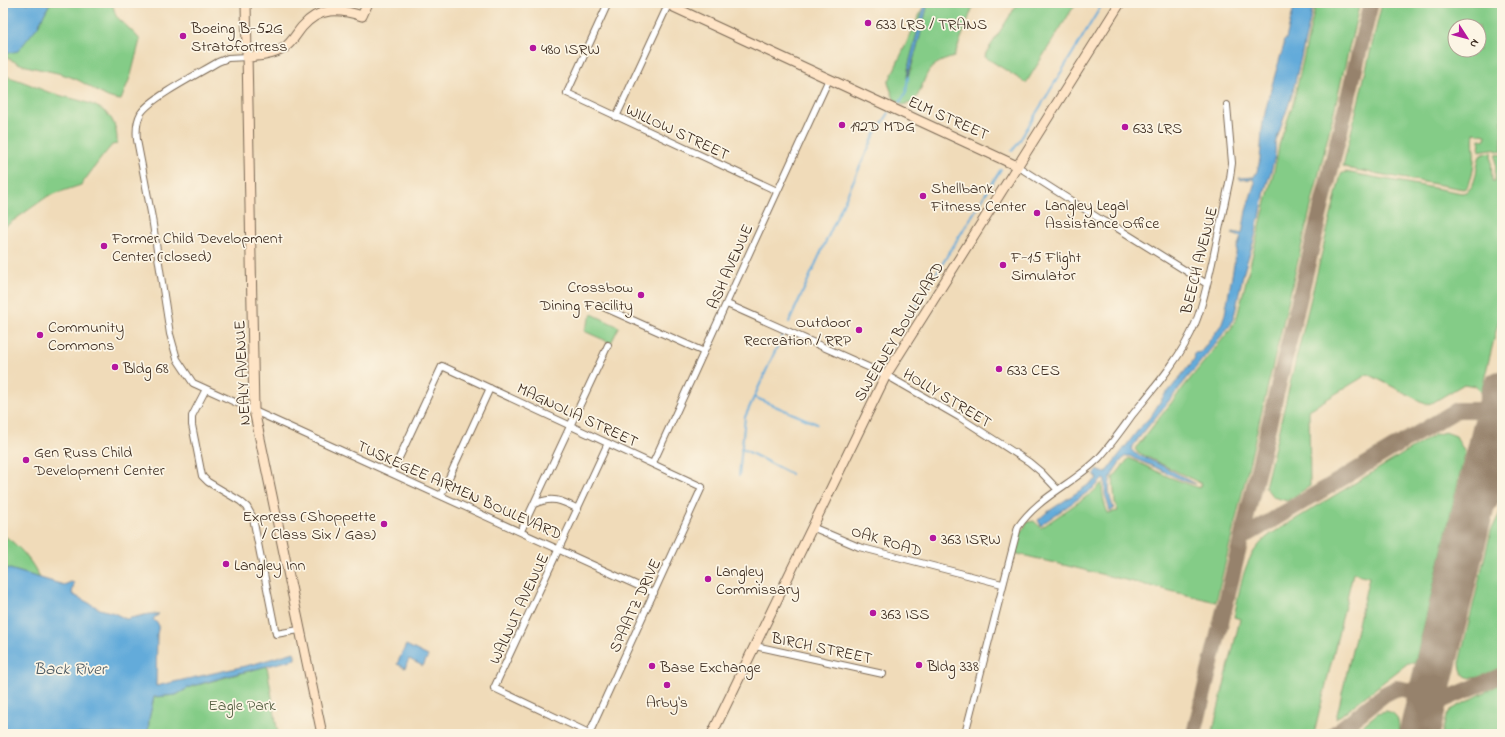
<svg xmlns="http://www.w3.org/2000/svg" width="1505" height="737" font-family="'Indie Flower',sans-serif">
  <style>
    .green { fill: #84cc87; stroke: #607b52; fill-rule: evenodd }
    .water { fill: #63abda; stroke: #4f6a7c }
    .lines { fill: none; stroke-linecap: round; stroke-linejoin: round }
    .stream { stroke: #63abda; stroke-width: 2 }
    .taxiway { stroke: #96826c; stroke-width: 16 }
    .runway { stroke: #96826c; stroke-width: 41 }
    .street-casing { stroke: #7a6854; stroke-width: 8 }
    .secondary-casing { stroke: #7a6854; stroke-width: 11 }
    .street { stroke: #fff; stroke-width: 6 }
    .secondary { stroke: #fee4c6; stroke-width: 9 }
    .poi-dot { fill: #b5179e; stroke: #fcf5e5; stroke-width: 1.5 }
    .labels { text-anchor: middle; stroke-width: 3.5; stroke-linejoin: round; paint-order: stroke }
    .poi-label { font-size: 16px; fill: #3b2a1e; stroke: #fcf5e5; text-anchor: start }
    .street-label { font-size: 16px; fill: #3b2a1e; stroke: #fcf5e5 }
    .park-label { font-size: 16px; fill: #515b3e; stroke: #fcf5e5 }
    .water-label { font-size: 17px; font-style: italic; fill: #495760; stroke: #fcf5e5 }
  </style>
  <rect width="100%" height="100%" fill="#fcf5e5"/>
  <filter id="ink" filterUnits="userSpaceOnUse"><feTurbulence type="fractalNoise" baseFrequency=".025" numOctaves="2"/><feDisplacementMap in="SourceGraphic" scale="8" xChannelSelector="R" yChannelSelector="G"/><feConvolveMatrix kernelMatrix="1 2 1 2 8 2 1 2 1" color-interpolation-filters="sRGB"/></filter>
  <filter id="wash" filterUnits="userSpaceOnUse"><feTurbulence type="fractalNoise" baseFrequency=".012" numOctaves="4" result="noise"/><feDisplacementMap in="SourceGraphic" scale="16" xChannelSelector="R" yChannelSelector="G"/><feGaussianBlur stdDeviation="0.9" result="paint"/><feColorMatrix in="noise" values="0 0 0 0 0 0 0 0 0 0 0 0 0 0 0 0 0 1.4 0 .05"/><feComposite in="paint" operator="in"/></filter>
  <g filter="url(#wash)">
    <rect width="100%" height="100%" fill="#f0dbb9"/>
    <path class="green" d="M50,3H112L116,16L136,35L140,40L131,75L121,100C102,99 90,84 73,78C49,68 26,71 3,55V53H9L38,26Z
      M925,3L909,64L907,77L911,69L928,3H977L972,9L954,57C921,66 929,77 914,102L903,105L894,99L888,83Z
      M1018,3H1076L1026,83L985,57L986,53Z
      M1316,3H1360L1216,602L1014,553L1020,533L1028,522L1034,521L1041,528L1093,492L1102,483C1102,494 1104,504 1108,513L1118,511L1115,503L1113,478L1129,458L1169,477L1199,488L1202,484L1137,452L1135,449L1186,384L1230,330L1237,317L1277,158L1279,145L1293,104Z
      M1382,3H1502V152L1492,149L1479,151L1480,139L1485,140L1486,135L1474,133C1472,143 1475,150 1474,160C1474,167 1471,182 1466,188L1463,189L1351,169L1343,166ZM1455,26H1479V50H1455Z
      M3,75C11,78 19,80 26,83C35,86 43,91 52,93C82,103 119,102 117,144L112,145L102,157L81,185L48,196L3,228Z
      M1491,152L1492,181H1495L1496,155V154L1502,155V307L1481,392L1475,386L1464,384L1432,403L1426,404L1368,374L1309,410L1310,486L1287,501L1273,497L1265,487L1341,174L1345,172L1462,193C1478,190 1475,168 1480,156L1486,153Z
      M592,314L619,327L611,343L584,331Z
      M1445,432L1456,436L1465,453L1415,663H1408L1336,719L1369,577L1353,573L1314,734H1212L1240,619L1234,617C1241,585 1243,554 1271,534L1434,435Z
      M1502,509V668C1485,675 1459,690 1460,659L1491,531Z
      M3,535C19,545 32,561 40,578L3,567Z
      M267,666L278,734H148L149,719L154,697L176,695L190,687Z
      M1502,683V734H1442L1446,717L1451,710Z
      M1386,711C1399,713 1400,723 1398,734H1352L1378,713Z"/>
    <path class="water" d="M3,3H50L38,26L18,51L9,53H3Z
      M925,3H928L918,44L907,79L909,64Z
      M1295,3H1314L1292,95L1275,144C1277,157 1269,177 1265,190C1263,199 1262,209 1260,218L1258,220C1256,241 1246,260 1242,280C1238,295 1237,310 1231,324L1138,439L1131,449L1134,453L1159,464L1196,484C1180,481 1165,471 1150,465C1143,462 1136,460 1130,456H1125C1110,474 1104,486 1114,509L1110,511L1105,494V480L1103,479L1095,487L1045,522L1041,526L1038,520L1046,513L1097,479L1094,475L1097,470L1102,472H1106L1138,430L1151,416L1165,394L1168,392L1193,361L1195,357L1193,355L1195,353L1201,352L1221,325L1225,314L1237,248L1241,237L1232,234L1233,232L1242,234L1246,211L1255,182L1253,179L1240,180L1239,178L1254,177C1263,164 1260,138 1263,123C1268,97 1276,71 1284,45L1283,42L1286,39Z
      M3,567L64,585L71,582L74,583L72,594L100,609L114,613L126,619L149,614H159L153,619L159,625L157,634L156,686L254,664L294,652L295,655V659L228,676L190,687L176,695L154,697L149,719L148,734H3Z
      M406,645L428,656L423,666L409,659L405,668L397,664Z"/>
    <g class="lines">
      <path class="stream" d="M900,102L906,93L908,77
        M1012,151L1017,145L1103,3
        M789,322L874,136L889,113
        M902,329L1001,169
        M754,397L817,424
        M741,448L791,474
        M739,476L745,417L782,336"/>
      <path class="taxiway" d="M1242,538L1457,410H1498
        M1466,542L1502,482
        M1425,708L1502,675
        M1194,734L1371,3
        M1334,734L1385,694L1397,688L1428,694"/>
      <path class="runway" d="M1419,734L1502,391"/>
    </g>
  </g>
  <g filter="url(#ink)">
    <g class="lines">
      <defs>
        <path id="street" d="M608,3L567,93L777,191
          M248,57L228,58L218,62C200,73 152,97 141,113C136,122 136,131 137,140L152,218L170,334L177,359L193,383L654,593
          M616,117L668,5
          M1017,166L1103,221L1114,226L1207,284
          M727,304L886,375L959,417L1029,462L1041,472L1057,489
          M601,306L704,352
          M206,389L192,416V425L202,476L208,482L240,501L247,507L253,518L276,634L299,630
          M653,463L829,79
          M392,473L442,366L702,487L589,734
          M441,495L490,388
          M534,504C552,496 561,500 578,509
          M812,527L859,547L1002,584
          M521,531L608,345
          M755,646L883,674
          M589,733L494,688L608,443
          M965,734L1018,527C1038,497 1073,484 1098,459C1111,445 1122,429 1133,414C1155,387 1182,356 1195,324C1203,305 1207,284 1212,263C1218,235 1224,206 1230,178L1232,163L1227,105"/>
        <path id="secondary" d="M246,3L254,410L322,734
          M665,3L1017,166
          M248,57C260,56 273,55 284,48C292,43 296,34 302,27C319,7 339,8 362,16L368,3
          M712,734L886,375L1120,3"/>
      </defs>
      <use href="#street" class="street-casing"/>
      <use href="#secondary" class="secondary-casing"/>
      <use href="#street" class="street"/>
      <use href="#secondary" class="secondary"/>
    </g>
  </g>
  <g class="poi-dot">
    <circle cx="868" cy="23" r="4"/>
    <circle cx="183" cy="36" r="4"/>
    <circle cx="533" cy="48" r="4"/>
    <circle cx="842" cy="125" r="4"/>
    <circle cx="1125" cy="127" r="4"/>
    <circle cx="923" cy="196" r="4"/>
    <circle cx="1037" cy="213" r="4"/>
    <circle cx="104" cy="246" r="4"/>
    <circle cx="1003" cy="265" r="4"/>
    <circle cx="641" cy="295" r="4"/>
    <circle cx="859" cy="330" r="4"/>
    <circle cx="40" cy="335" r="4"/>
    <circle cx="115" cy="367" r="4"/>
    <circle cx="999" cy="369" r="4"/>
    <circle cx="26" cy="460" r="4"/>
    <circle cx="384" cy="524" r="4"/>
    <circle cx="933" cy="538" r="4"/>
    <circle cx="226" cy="564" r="4"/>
    <circle cx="708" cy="579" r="4"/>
    <circle cx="873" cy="613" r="4"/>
    <circle cx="919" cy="665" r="4"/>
    <circle cx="652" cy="666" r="4"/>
    <circle cx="667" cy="685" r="4"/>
  </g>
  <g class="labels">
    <g class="poi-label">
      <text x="876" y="29">633 LRS / TRANS</text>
      <text x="191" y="33">Boeing B-52G<tspan x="191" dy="18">Stratofortress</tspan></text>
      <text x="541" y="54">480 ISRW</text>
      <text x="850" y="131">192D MDG</text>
      <text x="1133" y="133">633 LRS</text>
      <text x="931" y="193">Shellbank<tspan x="931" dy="18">Fitness Center</tspan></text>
      <text x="1045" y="210">Langley Legal<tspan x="1045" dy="18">Assistance Office</tspan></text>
      <text x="112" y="243">Former Child Development<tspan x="112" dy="18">Center (closed)</tspan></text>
      <text x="1011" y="262">F-15 Flight<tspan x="1011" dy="18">Simulator</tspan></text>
      <text x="633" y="292" text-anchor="end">Crossbow<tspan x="633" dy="18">Dining Facility</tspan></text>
      <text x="851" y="327" text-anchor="end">Outdoor<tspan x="851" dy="18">Recreation / RRP</tspan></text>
      <text x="48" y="332">Community<tspan x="48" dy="18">Commons</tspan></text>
      <text x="123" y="373">Bldg 68</text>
      <text x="1007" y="375">633 CES</text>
      <text x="34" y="457">Gen Russ Child<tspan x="34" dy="18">Development Center</tspan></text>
      <text x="376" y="521" text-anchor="end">Express (Shoppette<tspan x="376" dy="18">/ Class Six / Gas)</tspan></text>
      <text x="941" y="544">363 ISRW</text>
      <text x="234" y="570">Langley Inn</text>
      <text x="716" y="576">Langley<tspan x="716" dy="18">Commissary</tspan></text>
      <text x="881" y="619">363 ISS</text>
      <text x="927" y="671">Bldg 338</text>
      <text x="660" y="672">Base Exchange</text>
      <text x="667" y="707" text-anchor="middle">Arby's</text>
    </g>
    <g class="street-label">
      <text transform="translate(949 117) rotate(24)" y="6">ELM STREET</text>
      <text transform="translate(678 131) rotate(25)" y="6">WILLOW STREET</text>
      <text transform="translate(1198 260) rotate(-76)" y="6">BEECH AVENUE</text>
      <text transform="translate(729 266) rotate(-66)" y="6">ASH AVENUE</text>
      <text transform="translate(898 331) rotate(-59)" y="6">SWEENEY BOULEVARD</text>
      <text transform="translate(241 373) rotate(-93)" y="6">NEALY AVENUE</text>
      <text transform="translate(948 397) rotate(31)" y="6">HOLLY STREET</text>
      <text transform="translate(578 414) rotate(25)" y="6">MAGNOLIA STREET</text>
      <text transform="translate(460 489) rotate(24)" y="6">TUSKEGEE AIRMEN BOULEVARD</text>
      <text transform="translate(887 540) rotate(17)" y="6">OAK ROAD</text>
      <text transform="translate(634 605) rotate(-65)" y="6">SPAATZ DRIVE</text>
      <text transform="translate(518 608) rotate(-65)" y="6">WALNUT AVENUE</text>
      <text transform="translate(822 647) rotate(12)" y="6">BIRCH STREET</text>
    </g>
    <g class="park-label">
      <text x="242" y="710">Eagle Park</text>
    </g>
    <g class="water-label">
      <text x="70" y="674">Back River</text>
    </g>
  </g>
  <rect width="1505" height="737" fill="none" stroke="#fcf5e5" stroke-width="16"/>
  <g transform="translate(1467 38) rotate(126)"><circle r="19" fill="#fcf5e5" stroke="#afa495"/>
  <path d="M0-3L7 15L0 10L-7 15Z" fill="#b5179e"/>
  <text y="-6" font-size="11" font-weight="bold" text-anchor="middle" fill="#3b2a1e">N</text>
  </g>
</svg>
